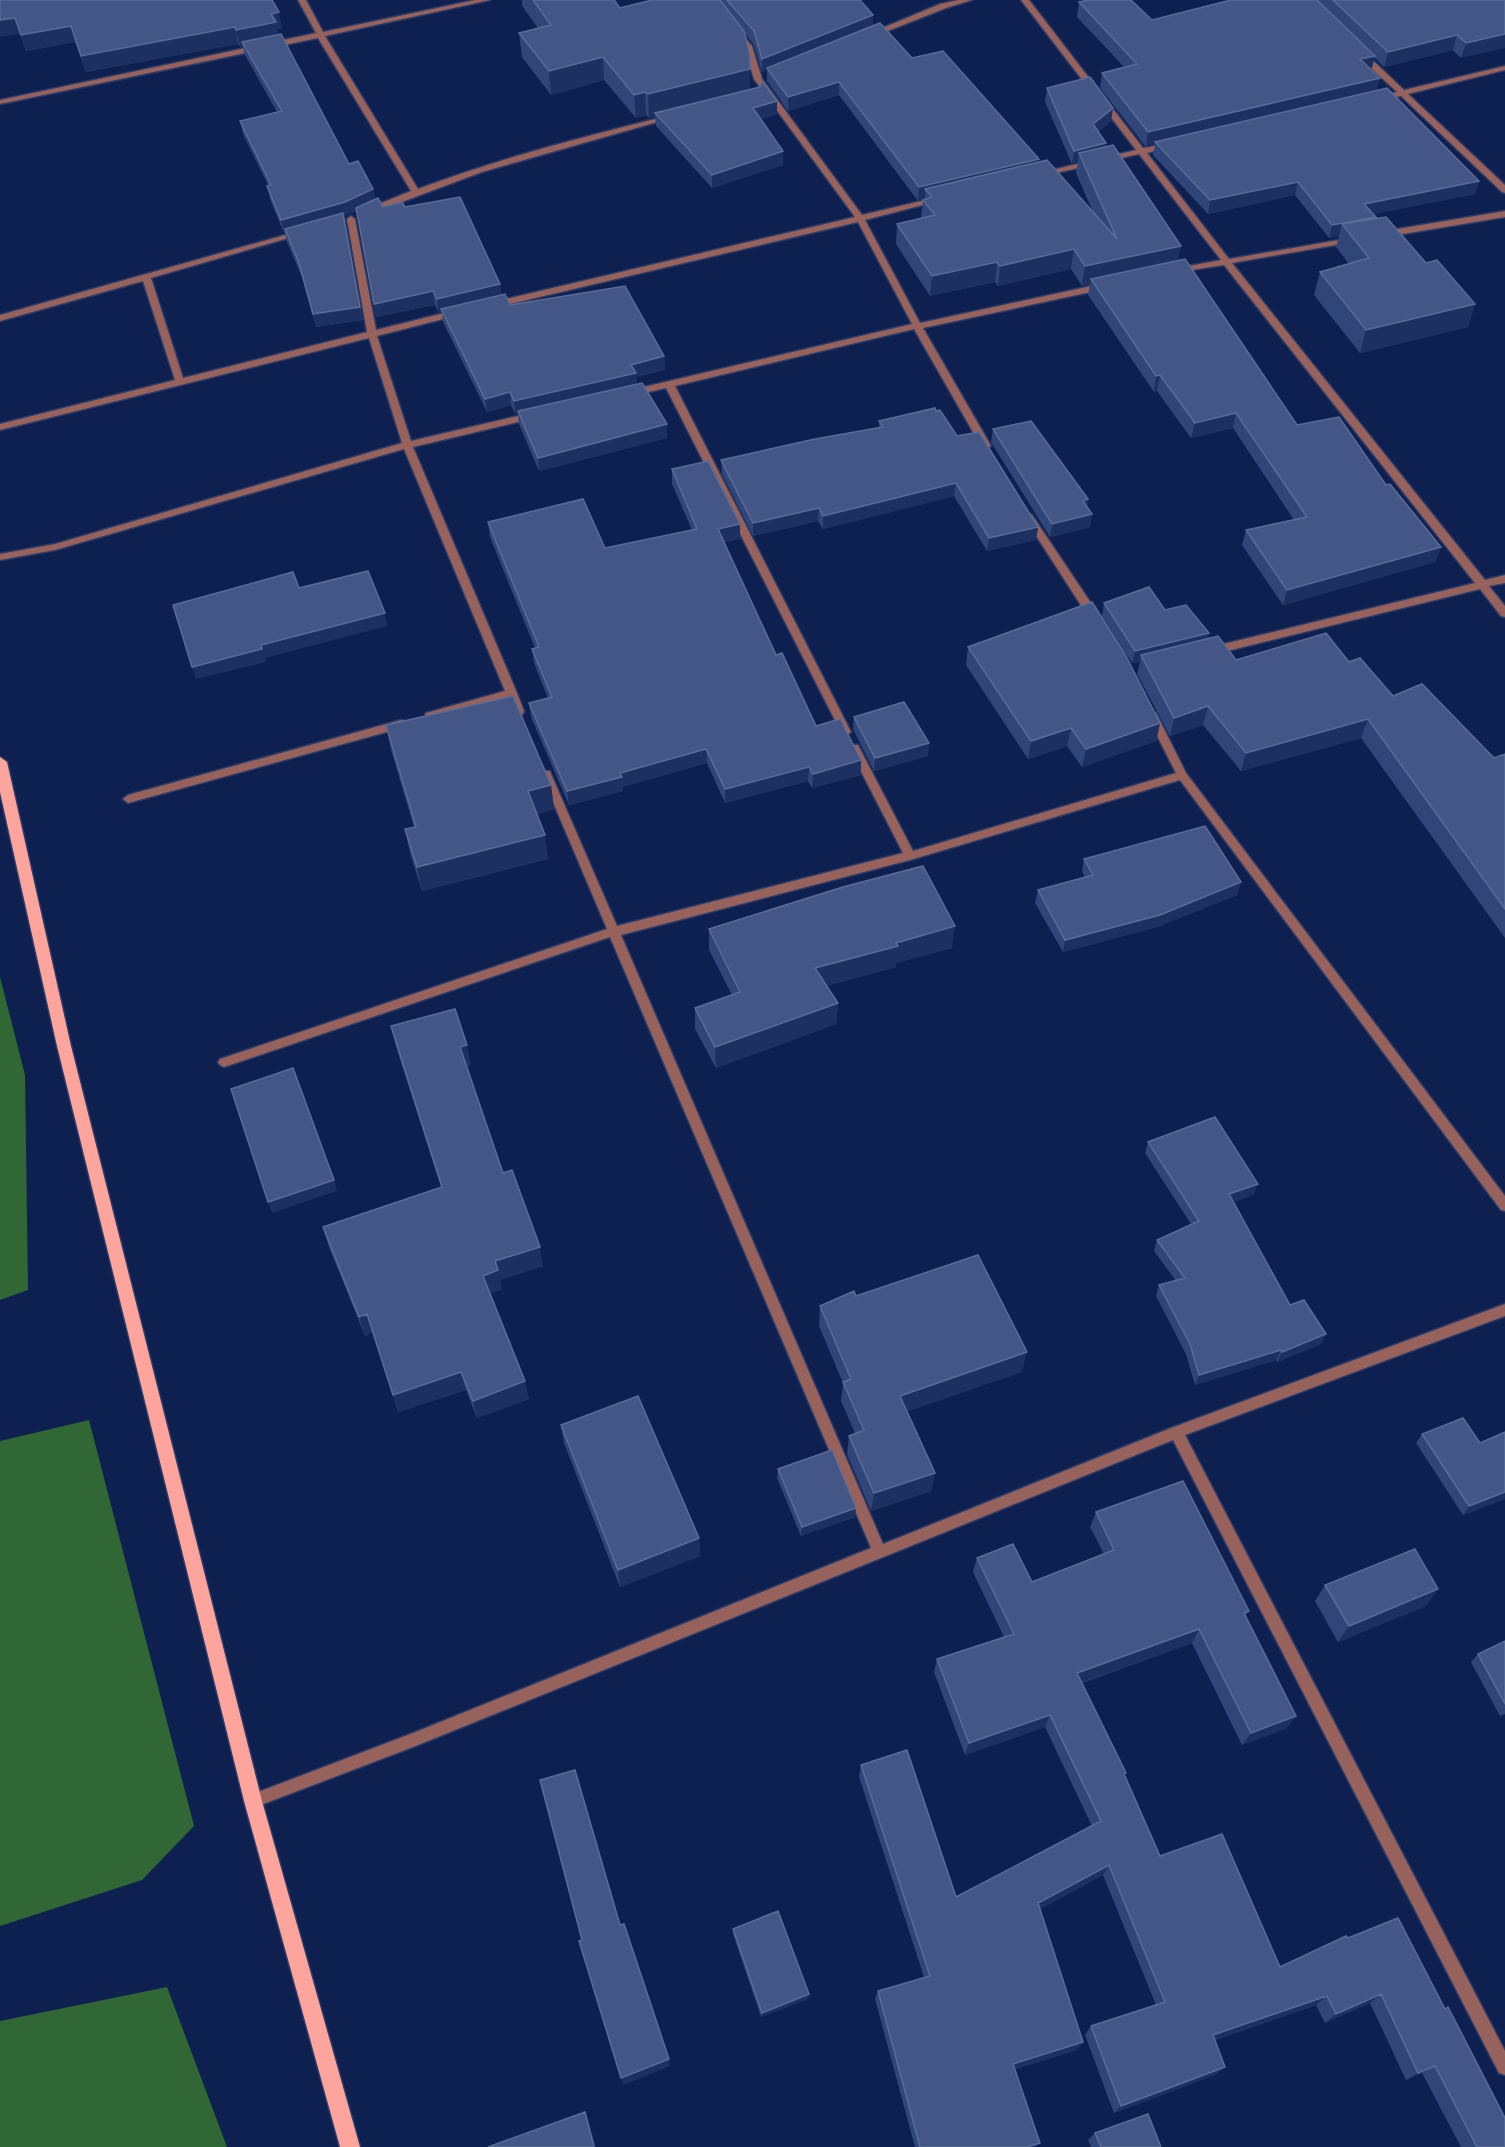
<svg xmlns="http://www.w3.org/2000/svg" width="1505" height="2147" font-family="Merriweather,serif">
  <style>
    .forest { fill: #316735 }
    .lines { fill: none; stroke-linecap: round; stroke-linejoin: round }
    .street-casing { stroke: #2a3b68; stroke-width: 3 }
    .primary-casing { stroke: #2a3b68; stroke-width: 3 }
    .street { fill: #97615c; fill-rule: evenodd }
    .primary { fill: #fda49c; fill-rule: evenodd }
    .wall { fill: #314678 }
    .shaded-wall { fill: #1c3062 }
    .building { fill: #435686; stroke: #5a6c98; stroke-width: 1.5 }
  </style>
  <rect width="100%" height="100%" fill="#0e2050"/>
  <path class="forest" d="M0,977L25,1075L28,1290L0,1300Z
    M89,1420L194,1826L142,1880L0,1926V1441Z
    M167,1987L227,2147H0V2021Z"/>
  <g class="lines">
    <defs>
      <path id="street" d="M298,0H306L323,32L475,0H490L325,36L418,189C500,158 586,136 671,115L675,117L482,172L367,215L364,214V210L411,191L318,38L0,104V100L316,33Z
        M958,0H972L946,8L875,36L868,34L940,4Z
        M1021,0H1029L1143,148L1171,143V147L1147,153L1229,259L1356,237V241L1353,242L1232,263L1485,580L1505,575V583L1489,586L1505,606V617L1501,616L1480,589L1211,655L1207,654L1206,651L1207,648L1211,647L1475,583L1224,265L1172,273V269L1221,260L1139,154L1039,177V173L1136,150Z
        M734,32H740L752,46L762,79L862,215L938,197L942,200L865,220L920,323L1105,283L1109,286L1105,289L923,328L991,446L986,449L981,446L914,329L675,386L851,732L846,736L841,732L666,388L631,396L626,393L631,390L912,324L858,222L493,308L488,305L493,302L855,217L754,79L744,47L734,36Z
        M1359,53H1365L1404,90L1505,66V70L1408,94L1505,185V193L1502,192L1401,96L1376,101V97L1397,92L1359,57Z
        M1505,211V217L1385,237L1381,234L1385,231Z
        M351,216L355,219L376,330L456,310L461,313L459,315L377,336L411,441L535,412L540,415L535,418L413,447L517,693L524,711L523,714H515L508,698L430,720L425,716L426,713L505,691L404,449L55,550L0,560V554L55,544L402,443L369,338L0,430V424L175,380L143,281L0,321V315L299,231L306,233L151,278L183,378L367,332L347,219Z
        M1029,514L1032,515L1099,615V621H1091L1024,517Z
        M1152,712L1156,713L1186,773L1505,1196V1211L1501,1210L1180,780L910,860L621,935L883,1544L1171,1428L1505,1304V1316L1185,1435L1505,2051V2075L1499,2073L1173,1440L413,1747L253,1808L248,1806L246,1801L248,1796L253,1794L413,1733L871,1548L610,937L224,1067L220,1065L218,1062L220,1059L607,929L541,774L542,771H550L551,774L617,926L903,853L849,748L850,745H858L913,851L1176,773L1147,716Z
        M401,720L405,721L406,724L405,727L128,803L123,799L128,795Z"/>
      <path id="primary" d="M0,757L7,762L71,1046L262,1801L360,2147H340L244,1801L57,1046L0,792Z"/>
    </defs>
    <use href="#street" class="street-casing"/>
    <use href="#primary" class="primary-casing"/>
    <use href="#street" class="street"/>
    <use href="#primary" class="primary"/>
  </g>
  <path class="wall" d="M0,0L282,28L277,29L278,35L349,164L373,189L375,200L383,207H405L502,294L510,305L664,356L665,370L636,377L637,384L667,424V438L539,471L519,424L518,414H515L511,405L487,412L443,322L442,311L438,312L435,305L376,317L357,211L343,216L363,320L316,327L302,277L287,242L285,232L284,233L270,199L268,185L243,134L240,121L277,112L245,55L243,46L240,47L238,44L86,72L75,42L26,51L20,34Z
    M522,0H614L620,8L721,1V0H860L873,26L1039,159L1038,162L1093,212L1076,173L1078,163L1072,164L1045,102L1047,88L1113,108L1111,121L1098,132L1106,143L1105,147L1178,260L1297,425L1386,485L1441,547L1435,562L1283,605L1242,545L1246,530L1294,520L1233,428L1191,438L1157,391L1154,392L1088,295L1090,284L1082,286L1071,269L998,286L995,282L930,296L896,244L897,224L921,218L923,200L925,199L918,201L839,95L788,111L767,81V70L762,72L754,45L745,34L750,89L777,101V114L761,119L783,151V165L712,188L656,126L655,116L649,118L646,115L636,118L604,80L551,95L522,57L519,33L538,28L522,6Z
    M1231,0H1505L1461,58L1453,50L1384,67L1375,58L1371,70L1377,90L1479,181L1475,194L1373,214L1375,218L1426,263L1475,304L1468,327L1360,353L1314,295L1320,272L1349,264L1336,247L1339,236L1329,238L1295,195L1208,214L1153,155L1155,145L1146,147L1100,88L1102,73L1124,67L1077,17L1079,2L1152,20Z
    M936,411L957,436L1038,527L1036,540L987,551L954,496L823,529L818,521L753,536L722,474L721,460L879,428V421Z
    M993,429L1088,499L1087,507L1092,514L1090,527L1050,537L991,442Z
    M672,469L740,539L724,542L776,655L816,726L861,775L812,788L808,781L725,803L707,763L622,787L623,791L569,805L531,717L529,703L548,698L534,663L532,649L535,648L490,537L488,522L605,548L692,530L672,484Z
    M1104,603L1165,610L1209,633L1207,639L1236,660L1349,662L1393,696L1494,758L1505,754V938L1361,738L1241,771L1203,725L1170,736L1137,674L1140,662L1132,663L1102,616Z
    M968,647L1160,723L1156,741L1082,767L1067,746L1028,759L966,665Z
    M854,717L928,756L874,771L853,729Z
    M386,725L551,785L554,809L537,814L548,859L422,891L410,853L405,829L414,827L391,750Z
    M1084,859L1241,882L1237,895L1157,927L1063,952L1035,903L1038,890L1085,877L1082,871Z
    M709,929L952,948L896,963V967L826,986L838,1003L836,1024L716,1068L695,1029V1008L732,995L709,950Z
    M391,1026L471,1065L467,1067L503,1173L543,1266L500,1280L502,1289L490,1293L529,1399L477,1418L466,1390L398,1412L373,1332L365,1336L329,1247L323,1227L441,1187L396,1047Z
    M1148,1142L1254,1194L1234,1202L1290,1305L1326,1334L1321,1344L1277,1362L1276,1360L1195,1385L1186,1354L1156,1296L1159,1285L1176,1281L1154,1251L1157,1240L1191,1224L1145,1153Z
    M820,1306L1022,1372L907,1411L935,1473L931,1491L871,1511L847,1454L849,1436L855,1433L841,1401L843,1383L819,1326Z
    M561,1425L699,1538L700,1556L620,1587L564,1443Z
    M1505,1432V1499L1463,1515L1416,1443L1422,1434L1480,1443Z
    M778,1469L855,1517L801,1536L777,1478Z
    M1096,1512L1249,1611L1245,1616L1287,1728L1242,1745L1192,1643L1082,1683L1126,1773L1124,1776L1160,1856L1280,1967L1346,1936L1505,2147H1461L1422,2073L1406,2080L1370,2003L1325,2023L1316,2005L1215,2040L1217,2074L1114,2113L1085,2035L1091,2026L1156,2005L1103,1875L1040,1909L1077,2050L1015,2069L1036,2147H915L875,1999L878,1991L924,1977L859,1777L861,1765L956,1897L1092,1826L1045,1727L965,1755L934,1672L937,1659L1004,1637L973,1572L977,1558L1032,1582L1104,1554L1090,1527Z
    M1325,1585L1426,1606L1338,1642L1315,1601Z
    M1505,1641V1714L1500,1716L1471,1662L1478,1654Z
    M733,1929L809,1994L808,1999L761,2017L733,1934Z
    M1095,2133L1161,2147H1091L1088,2140Z"/>
  <path class="shaded-wall" d="M279,12L282,28L277,29L279,39L242,42L243,46L240,47L236,30L271,14Z
    M873,15V28L767,68V70L762,72V59Z
    M15,18L20,34L0,37V20Z
    M71,26L75,42L26,51L21,35Z
    M235,27L238,44L86,72L81,56Z
    M1505,34V48L1461,58L1466,43Z
    M1457,35L1453,50L1384,67L1388,52Z
    M750,56V93L655,113V116L649,118L648,94Z
    M1375,56L1371,71L1360,59Z
    M603,57L604,80L551,95L549,71Z
    M1380,78L1376,93L1155,142V145L1146,147L1148,132Z
    M839,82V95L788,111V97Z
    M645,92L646,115L636,118L634,95Z
    M777,101V114L753,121V108Z
    M1113,108L1111,121L1091,137L1093,124Z
    M1106,143L1104,157L1079,153L1078,163L1072,164L1074,151Z
    M783,151V165L712,188V175Z
    M1039,159L1037,172L925,189V199L918,201L919,187Z
    M1479,181L1475,194L1360,217L1364,204Z
    M1298,182L1295,195L1208,214L1210,200Z
    M373,189L376,203L347,215L286,232L285,229V232L284,233L281,220Z
    M1376,217L1372,231L1342,224L1339,236L1329,238L1332,225Z
    M1181,246L1177,266L1091,279L1090,284L1082,286L1085,266Z
    M1074,249L1071,269L998,286L1000,266Z
    M997,262L995,282L930,296L932,276Z
    M500,284L502,297L441,309L442,311L438,312L437,299Z
    M433,291L435,305L376,317L374,304Z
    M1475,304L1468,327L1360,353L1366,330Z
    M360,307L363,320L316,327L313,314Z
    M664,356L665,370L636,377L637,386L518,411V414H515L514,401L631,365Z
    M1160,375L1157,391L1154,392L1156,376Z
    M510,392L511,405L487,412L485,399Z
    M1236,413L1233,428L1191,438L1195,423Z
    M667,424V438L539,471L538,458Z
    M956,483L954,496L823,529V516Z
    M1088,499L1086,513L1083,501Z
    M819,508L818,521L753,536V523Z
    M1092,514L1090,527L1050,537L1052,524Z
    M740,524V539L718,543V529Z
    M1038,527L1036,540L987,551L989,538Z
    M1441,547L1435,562L1283,605L1287,590Z
    M385,613L387,626L265,658L266,662L196,679L192,667L261,645Z
    M1209,633L1205,646L1141,655L1140,662L1132,663L1135,651Z
    M1208,706L1203,725L1170,736L1174,718Z
    M1368,719L1361,738L1241,771L1246,753Z
    M1160,723L1156,741L1082,767L1086,749Z
    M1071,728L1067,746L1028,759L1031,741Z
    M929,743L928,756L874,771L875,758Z
    M706,749L707,763L622,787L623,791L569,805L567,791L620,773Z
    M861,760V775L812,788L813,774Z
    M809,767L808,781L725,803V789Z
    M551,785L554,809L531,815L528,791Z
    M545,835L548,859L422,891L417,867Z
    M1241,882L1237,895L1157,927L1063,952L1065,940Z
    M955,926L952,948L896,963V967L814,989L815,968L896,943Z
    M838,1003L836,1024L716,1068L715,1047Z
    M467,1045L471,1065L464,1067L460,1047Z
    M334,1180L337,1191L272,1213L268,1202Z
    M1258,1184L1254,1194L1225,1205L1229,1194Z
    M540,1247L543,1266L500,1280L502,1289L487,1294L483,1276L495,1261Z
    M367,1314L373,1332L365,1336L359,1317Z
    M1326,1334L1321,1344L1277,1362L1282,1352Z
    M1281,1350L1276,1360L1195,1385L1199,1375Z
    M1027,1352L1022,1372L898,1415L900,1396Z
    M461,1372L466,1390L398,1412L393,1395Z
    M525,1381L529,1399L477,1418L473,1401Z
    M935,1473L931,1491L871,1511L874,1493Z
    M1505,1492V1499L1463,1515L1469,1506Z
    M856,1508L855,1517L801,1536L802,1527Z
    M699,1538L700,1556L620,1587L618,1570Z
    M1438,1589L1426,1606L1338,1642L1349,1626Z
    M1199,1629L1192,1643L1071,1686L1077,1673Z
    M1050,1715L1045,1727L965,1755L969,1743Z
    M1296,1716L1287,1728L1242,1745L1251,1733Z
    M1109,1865L1103,1875L1033,1913L1038,1903Z
    M809,1994L808,1999L761,2017L762,2013Z
    M1381,1994L1370,2003L1325,2023L1336,2014Z
    M1327,1996L1316,2005L1205,2043L1213,2035Z
    M1083,2042L1077,2050L1008,2071L1013,2064Z
    M669,2059L670,2066L624,2085L621,2078Z
    M1435,2066L1422,2073L1406,2080L1418,2073Z
    M1225,2067L1217,2074L1114,2113L1121,2106Z
    M585,2112L588,2119L596,2147H594Z
    M1040,2143L1036,2147H1027Z"/>
  <path class="building" d="M0,0H272L279,12L271,14L276,22L236,30L235,27L81,56L71,26L21,35L15,18L0,20Z
    M533,0H614L620,8L652,0H720L744,31L750,56V69L648,94L645,92L634,95L603,57L549,71L519,33L551,25Z
    M727,0H860L873,15L762,59L754,31Z
    M1088,0H1131L1152,20L1231,0H1317L1375,56L1360,59L1380,78L1148,132L1102,73L1137,64L1079,2Z
    M1333,0H1505V34L1466,43L1457,35L1388,52Z
    M880,23L912,58L943,51L1039,159L919,187L839,82L788,97L767,68Z
    M281,34L349,164L358,161L373,189L345,202L281,220L267,186L271,185L240,121L282,111L242,42Z
    M1090,77L1113,108L1093,124L1106,143L1074,151L1047,88Z
    M762,81L777,101L753,108L783,151L712,175L655,113L760,87Z
    M1387,88L1479,181L1364,204L1376,217L1332,225L1298,182L1210,200L1155,142Z
    M1113,145L1181,246L1085,266L1074,249L1000,266L997,262L932,276L897,224L935,215L923,200L932,197L925,189L1047,160L1117,239L1079,153Z
    M460,197L500,284L437,299L433,291L374,304L356,208L378,198L383,207L402,202L405,207Z
    M343,213L360,307L313,314L299,263L285,229Z
    M1386,217L1426,263L1437,260L1475,304L1366,330L1320,272L1369,258L1342,224Z
    M1185,259L1297,425L1339,417L1386,485L1390,484L1441,547L1287,590L1246,530L1307,517L1236,413L1195,423L1160,375L1156,376L1091,279Z
    M625,286L664,356L631,365L636,373L514,401L510,392L485,399L441,309L505,294L510,305Z
    M642,383L667,424L538,458L518,411Z
    M935,408L936,411L940,410L957,436L979,432L1038,527L989,538L956,483L823,516L819,508L753,523L721,460L815,439L883,427L879,421Z
    M1031,421L1088,499L1083,501L1092,514L1052,524L993,429Z
    M708,461L740,524L718,529L776,655L782,653L816,726L840,719L861,760L813,774L809,767L725,789L706,749L620,773L622,777L567,791L529,703L552,697L532,649L539,647L488,522L583,499L605,548L697,529L672,469Z
    M368,571L385,613L261,645L262,649L192,667L173,605L293,572L299,588Z
    M1149,587L1165,610L1186,605L1209,633L1135,651L1104,603Z
    M1092,602L1125,654L1160,723L1086,749L1071,728L1031,741L968,647Z
    M1326,633L1349,662L1360,658L1393,696L1422,684L1494,758L1505,754V909L1368,719L1246,753L1208,706L1174,718L1141,655L1218,636L1236,660Z
    M513,696L551,785L528,791L545,835L417,867L405,829L416,827L386,725Z
    M904,702L929,743L875,758L854,717Z
    M1205,826L1241,882L1160,915L1065,940L1038,890L1093,875L1084,859Z
    M923,866L955,926L896,943L898,946L815,968L838,1003L715,1047L695,1008L740,992L709,929L843,887Z
    M455,1009L467,1045L460,1047L503,1173L512,1170L540,1247L495,1261L498,1270L483,1276L525,1381L473,1401L461,1372L393,1395L367,1314L359,1317L323,1227L442,1187L391,1026Z
    M293,1068L334,1180L268,1202L231,1089Z
    M1215,1117L1258,1184L1229,1194L1290,1305L1304,1300L1326,1334L1282,1352L1281,1350L1199,1375L1190,1344L1159,1285L1185,1278L1157,1240L1199,1221L1148,1142Z
    M978,1255L1027,1352L900,1396L935,1473L874,1493L849,1436L864,1430L843,1382L851,1379L820,1306L854,1291L856,1296Z
    M638,1396L699,1538L618,1570L561,1425Z
    M1463,1418L1480,1443L1505,1432V1492L1469,1506L1422,1434Z
    M832,1450L856,1508L802,1527L778,1469Z
    M1183,1481L1249,1611L1244,1613L1296,1716L1251,1733L1199,1629L1077,1673L1126,1773L1124,1774L1160,1856L1222,1834L1280,1967L1346,1936L1348,1938L1398,1918L1445,2009L1448,2007L1505,2118V2147H1477L1435,2066L1418,2073L1381,1994L1336,2014L1327,1996L1213,2035L1225,2067L1121,2106L1091,2026L1165,2002L1109,1865L1038,1903L1083,2042L1013,2064L1040,2143L1027,2147H920L878,1991L930,1976L861,1765L907,1750L956,1897L1101,1821L1050,1715L969,1743L937,1659L1014,1634L977,1558L1013,1544L1032,1582L1114,1550L1096,1512Z
    M1415,1549L1438,1589L1349,1626L1325,1585Z
    M1505,1641V1704L1478,1654Z
    M575,1770L620,1925L624,1924L669,2059L621,2078L579,1941L582,1940L540,1780Z
    M778,1911L809,1994L762,2013L733,1929Z
    M585,2112L594,2147H488Z
    M1148,2114L1161,2147H1101L1095,2133Z"/>
</svg>
